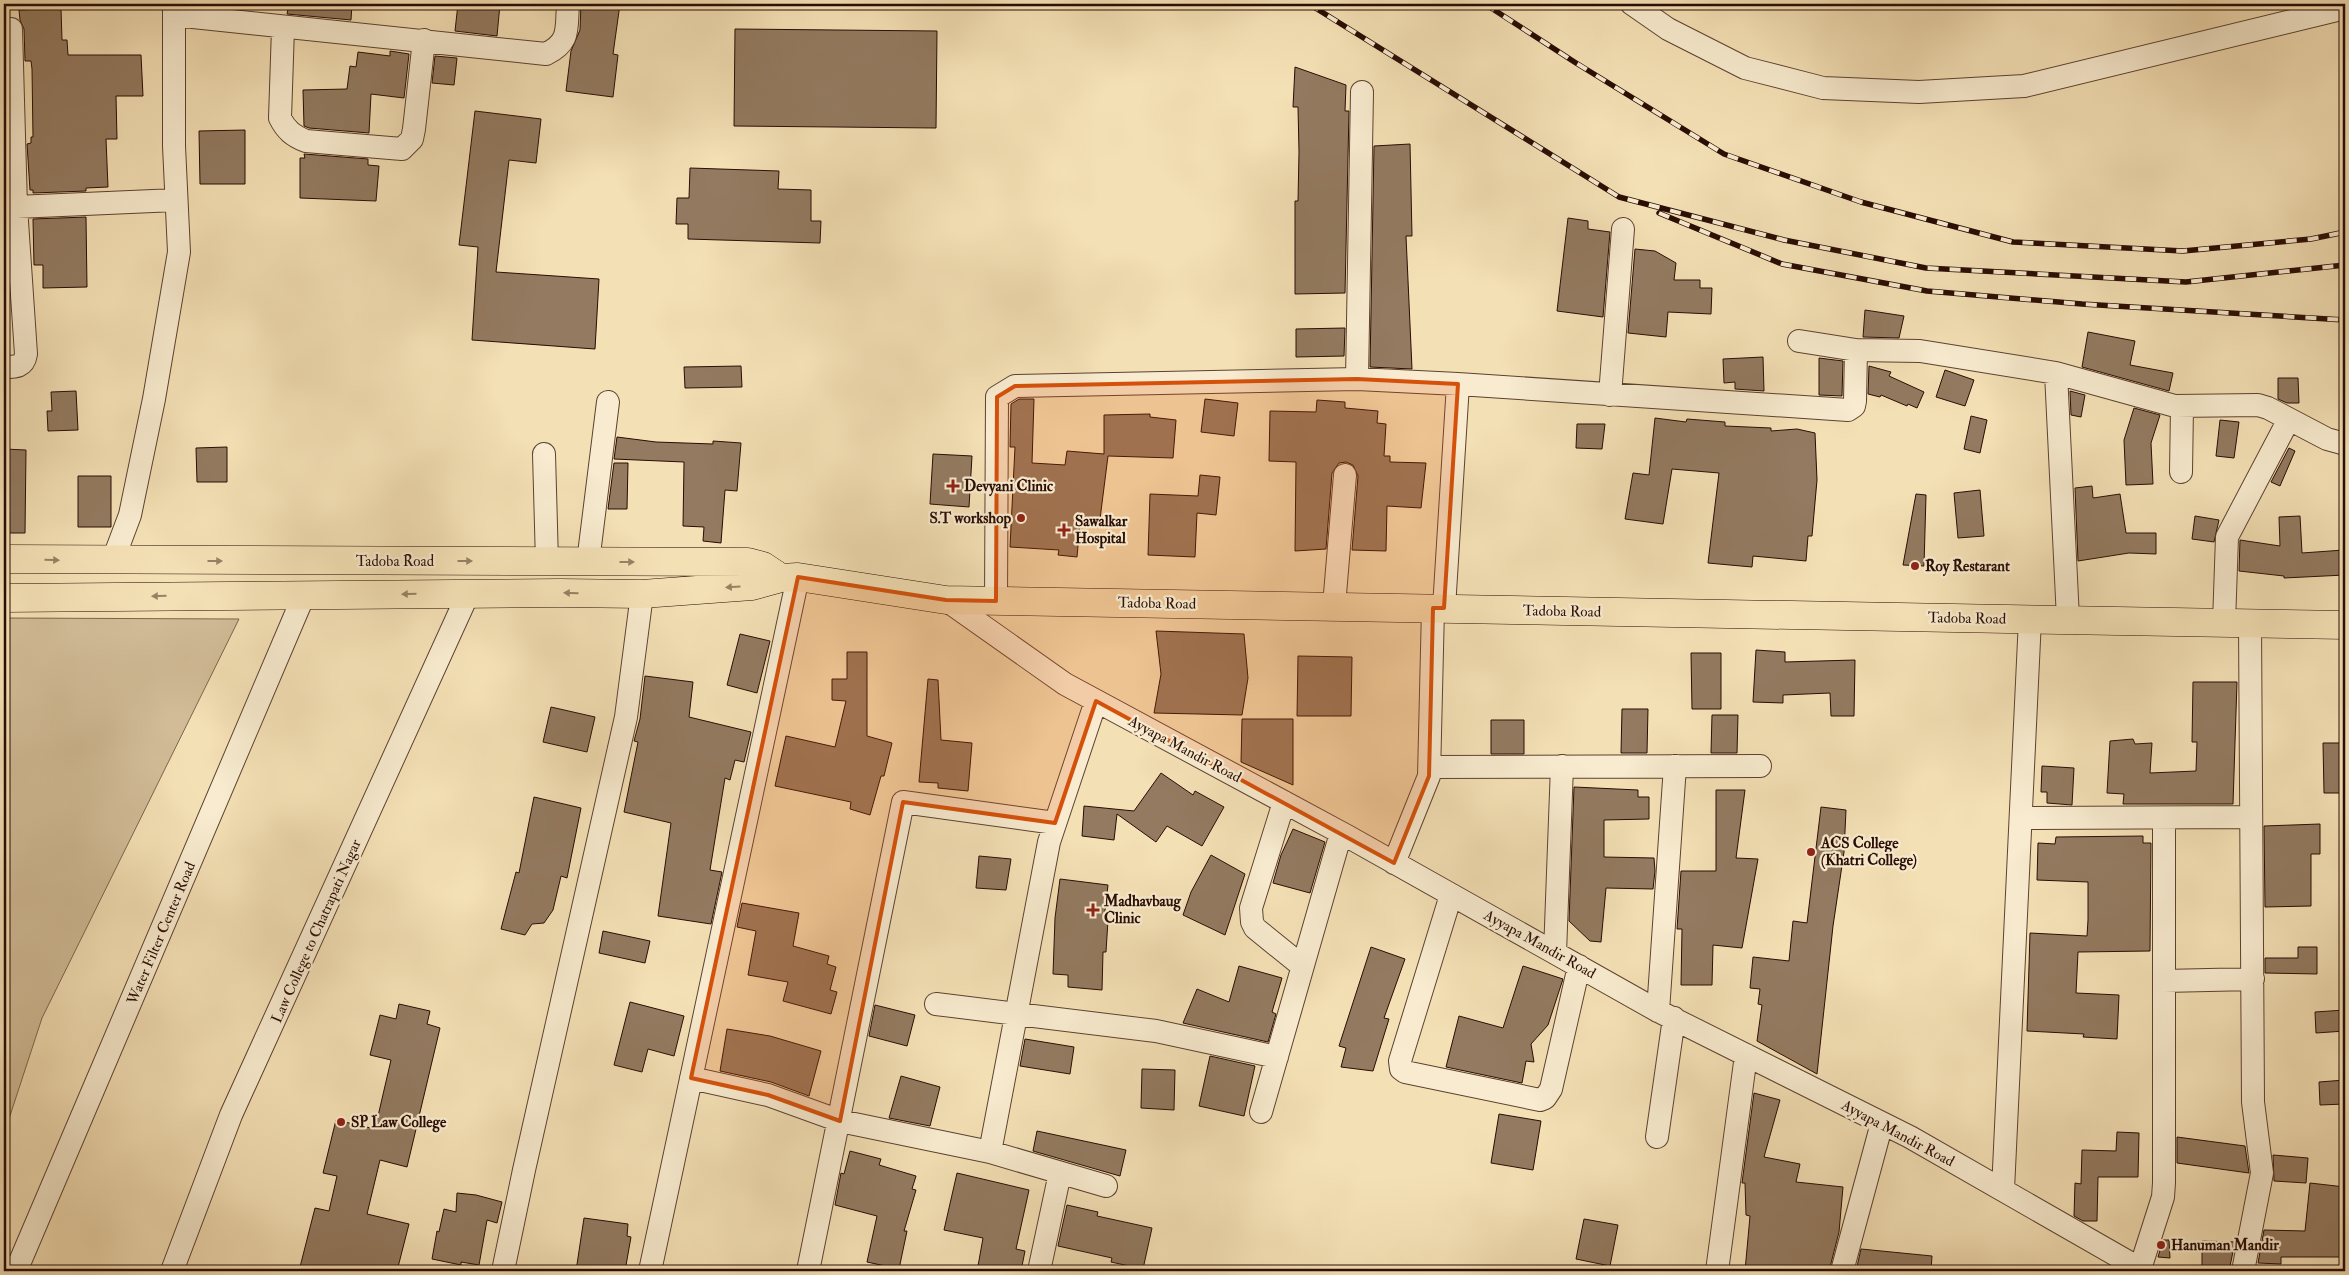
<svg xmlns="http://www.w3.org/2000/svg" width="2349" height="1275" font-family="'IM FELL Double Pica',serif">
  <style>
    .green { fill: #d1bc97; stroke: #7d644e }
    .building { fill: #937a60; stroke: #290c04 }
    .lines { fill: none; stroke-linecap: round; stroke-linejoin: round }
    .minor-casing { stroke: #5c4130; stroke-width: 24 }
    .major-casing { stroke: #290c04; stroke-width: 29 }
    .minor { stroke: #f8ebcf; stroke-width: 22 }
    .major { stroke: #f4e0b5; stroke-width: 28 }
    .rail-casing { stroke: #290c04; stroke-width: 5.5 }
    .rail { stroke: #f8ebcf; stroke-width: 4; stroke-dasharray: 11; stroke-linecap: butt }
    .oneway { fill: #998165 }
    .marked { fill: #d5510b; fill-opacity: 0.2; stroke: #d5510b; stroke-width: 4; stroke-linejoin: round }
    .poi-dot { fill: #8f2418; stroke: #f8ebcf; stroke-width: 2 }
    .labels { text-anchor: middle; stroke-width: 4.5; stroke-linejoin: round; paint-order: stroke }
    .poi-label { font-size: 15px; font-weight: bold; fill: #290c04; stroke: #f8ebcf; text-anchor: start }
    .street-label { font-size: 15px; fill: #290c04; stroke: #f8ebcf }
  </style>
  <rect width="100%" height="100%" fill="#f4e0b5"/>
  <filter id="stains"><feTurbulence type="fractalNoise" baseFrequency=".004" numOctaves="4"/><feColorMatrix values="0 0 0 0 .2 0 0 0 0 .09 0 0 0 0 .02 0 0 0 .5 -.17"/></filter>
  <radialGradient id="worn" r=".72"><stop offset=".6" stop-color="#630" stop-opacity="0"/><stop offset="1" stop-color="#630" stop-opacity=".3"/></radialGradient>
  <path class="green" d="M4,618L239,619L42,1018L4,1134Z"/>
  <path class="building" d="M289,4H352L351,20L287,14Z
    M458,4H500L497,36L455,31Z
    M581,4H620L613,54L618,55L613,97L566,91L571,51L580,30Z
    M61,8L62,40H67L68,55H141L143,96H116L117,139H106L108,187L86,188V191L33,193V190H30L27,144L31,143V137H33L32,69L31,61H25L24,29L20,20L19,10Z
    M735,29L937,31L936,128L734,126Z
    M390,51L409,54L404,98L371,94L369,133L309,128L304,126L303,90L347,89L350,66L356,67L358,52L390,56Z
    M435,56L457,58L454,85L432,83Z
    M1295,67L1346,85L1345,111H1349L1345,293L1295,294V201H1298L1299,152L1298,107H1293Z
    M475,111L541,119L536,163L509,160L496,272L599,279L595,349L472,340L478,247L459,245Z
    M245,130V184H200L199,131Z
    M1410,144L1412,236H1406L1412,369L1370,367L1374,146Z
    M304,154L368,159V165L379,166L376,201L300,198V158H305Z
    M690,168L779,171L778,189L811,190V221H821L820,243L688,239V224H676L677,198H689Z
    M86,217L87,287L43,288V265H34L33,219Z
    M1568,218L1588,221V229L1610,232L1603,317L1557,311Z
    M1635,249L1655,251L1676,263L1674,280H1700V288H1712L1711,314L1668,312L1666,337L1628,333Z
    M1865,310L1904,316L1899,338L1863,337Z
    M1345,328L1344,356L1296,357V329Z
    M2088,332L2135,341L2130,365L2173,373L2169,391L2082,367Z
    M1763,357L1764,391L1735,389V382L1724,383L1723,359Z
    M1819,358L1843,361L1842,396L1819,395Z
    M741,366L742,387L685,388L684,367Z
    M1869,366L1891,372L1889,376L1924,392L1917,408L1908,404L1907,406L1881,395L1880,397L1868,394Z
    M1945,370L1974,380L1965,406L1936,397Z
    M2278,378H2298L2299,403H2287L2278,399Z
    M76,391L78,430L48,431L47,411H52L51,392Z
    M2070,391L2085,395L2081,417L2071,415Z
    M1019,399H1034L1032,463L1065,465L1067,451L1104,454V415L1150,414V417L1176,420L1173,458L1108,456L1099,527L1080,524L1077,557L1058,555L1059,550L1010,547L1015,447H1010L1011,404Z
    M1205,399L1238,403L1234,436L1201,432Z
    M1317,400L1345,402V408L1378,411L1377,423L1386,424L1384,456H1390V462L1426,463L1421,508L1387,506L1386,551L1352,550L1358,476L1353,465L1346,462L1339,463L1332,473L1326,549L1295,551L1296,462L1269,461L1270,411L1316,412Z
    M2134,408L2160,415L2151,443L2153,484L2126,485L2124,440Z
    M1971,416L1987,420L1980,453L1964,449Z
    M1655,418L1686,422L1687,419L1725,422V426L1771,428V431L1797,429L1815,433L1817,480L1812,536H1808L1806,561L1753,556L1752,567L1708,563L1719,473L1672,469L1663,524L1625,519L1633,473L1649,475Z
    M2220,420L2239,422L2234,458L2216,456Z
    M1577,424H1605L1602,449L1576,448Z
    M617,437L656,442L713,444V441L741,443L737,491L725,490L721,543L703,541L704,527L683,526L684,462L614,459Z
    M227,447V482H197L196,448Z
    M2289,448L2295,451L2280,486L2271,482Z
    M4,449L26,450L25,533H4Z
    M933,454L972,456L969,507L930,504Z
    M614,463H628L627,509H608Z
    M1200,475L1220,477L1216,515L1197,513L1195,557L1148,555L1150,494L1198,496Z
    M78,476H111V527H78Z
    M2092,486L2093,498L2120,494L2126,533H2156V554L2129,553L2078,561L2075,488Z
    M1980,490L1984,536L1958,538L1954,493Z
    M1916,494L1926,495L1924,566L1903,565Z
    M2195,516L2219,520L2214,542L2192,539Z
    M2300,516L2302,553L2344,550L2345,575L2284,578V576L2239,571L2240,540L2280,546L2279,517Z
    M1156,631L1244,634L1248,678L1242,715L1154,713L1161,674Z
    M740,634L770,641L757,693L727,685Z
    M1756,650L1785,652V662L1855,660L1854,716H1831L1830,693L1783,695V703L1753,702Z
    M847,652H867V736L892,743L884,776H881L870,815L850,809L851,802L775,786L786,736L835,747L846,701L832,700V679H847Z
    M1691,653H1721V709H1692Z
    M1298,656L1352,657L1351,716H1297Z
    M645,676L693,682L689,717L751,732L744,762L735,760L730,780L725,778L710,870L722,872L711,924L658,916L671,823L624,812L638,742L634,741L640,719Z
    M928,679L938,680L941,740L972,743L968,791L938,788V783L919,782Z
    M2193,682H2237L2233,804H2123L2124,794L2107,793L2110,741L2133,739L2135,744L2152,743L2150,773L2196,771L2197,742H2192Z
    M551,707L595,717L587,752L543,742Z
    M1622,709H1648L1647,753H1621Z
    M1712,715H1738L1737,753H1711Z
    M1242,719H1293V785L1241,762Z
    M1491,720H1524V754H1491Z
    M2323,743H2345V793H2324Z
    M2042,766L2074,768L2072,805L2047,803V792H2041Z
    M1161,773L1193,795L1195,791L1224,807L1202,846L1167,826L1156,842L1117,814L1114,840L1082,836L1084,806L1134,811Z
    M1574,787L1638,790V797H1649V819L1604,820V857L1654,858L1655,871L1653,889L1606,888L1601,942L1590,941L1569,921Z
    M1716,790H1745L1736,858L1758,859L1742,948L1713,945L1712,985H1681L1682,929H1677L1681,871H1716Z
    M534,797L581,808L567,878L561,876L553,910L544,923L532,924L525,935L501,929L516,872L519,873Z
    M1821,807L1846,810L1844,852L1833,926L1817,1074L1757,1041L1762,1005L1758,1004L1760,989L1750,988L1753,957L1789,961L1793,921L1807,923Z
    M2320,824V854H2311V906L2265,907L2264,826Z
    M1293,829L1325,842L1310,893L1273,883L1281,855Z
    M2143,836V843H2151L2150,951L2078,952L2076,993L2119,995L2117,1039L2083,1037L2084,1034L2027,1031L2030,933L2087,936L2088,920V882L2037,880L2038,843L2055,844L2056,837Z
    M1211,855L1245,874L1225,935L1183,915L1191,892Z
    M979,856L1011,859L1006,890L976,888Z
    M1060,879L1108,885L1104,919L1108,920L1106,952H1103L1102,990L1068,987V975L1053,974L1055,918Z
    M742,903L799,913L793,946L829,956L827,964L836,967L830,990L837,992L831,1014L783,1001L788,982L748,975L756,931L737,927Z
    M603,931L650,941L645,963L599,953Z
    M1371,947L1405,959L1384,1018L1389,1019L1373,1071L1341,1067L1346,1048L1339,1046Z
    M2298,947H2317V974L2265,973V958H2298Z
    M1239,966L1282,978L1272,1012L1276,1014L1268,1042L1183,1023L1197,989L1229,1002Z
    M1523,966L1563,979L1548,1025L1531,1044L1534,1062L1526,1061L1522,1083L1446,1067L1459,1016L1503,1028Z
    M630,1002L684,1016L674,1056L648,1049L642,1072L614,1065Z
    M399,1004L430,1011L427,1024L440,1028L407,1167L380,1160L367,1214L409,1224L397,1271H299L315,1208L329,1211L337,1176L323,1173L336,1120L375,1129L391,1060L370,1055L380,1015L396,1019Z
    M875,1005L915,1015L907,1046L869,1036Z
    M2345,1010V1031L2316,1033L2315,1012Z
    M727,1029L770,1036L821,1051L809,1096L771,1082L720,1071Z
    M1025,1039L1074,1047L1070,1074L1020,1066Z
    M1210,1056L1255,1066L1244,1116L1199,1106Z
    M1142,1069L1175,1070L1174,1110L1141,1108Z
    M901,1076L940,1087L930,1126L889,1118Z
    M2345,1080V1104L2320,1105L2319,1082Z
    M1754,1093L1780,1100L1764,1157L1800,1164L1796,1182L1843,1187L1839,1232L1829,1271H1745L1750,1216L1746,1215L1745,1183H1742Z
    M1499,1114L1541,1121L1533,1170L1491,1163Z
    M1037,1131L1126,1150L1120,1176L1033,1151Z
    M2117,1132L2139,1133L2138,1177H2098L2097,1221H2083L2074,1216L2075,1183L2081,1184L2082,1150L2116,1151Z
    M2177,1137L2245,1146L2249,1173L2177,1163Z
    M850,1151L881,1159L879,1165L916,1176L912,1189L916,1190L904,1231H907L899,1269L867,1262L877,1216L835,1205L841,1173L844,1174Z
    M2273,1155L2308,1158L2306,1183L2274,1181Z
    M957,1173L1029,1190L1016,1249L1025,1251L1021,1271H1000L978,1266L983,1238L944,1230Z
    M2310,1183L2345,1187V1257H2281V1264L2258,1263L2264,1230L2305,1231Z
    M457,1193L476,1195L502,1202L497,1223L487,1220L479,1265L461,1262V1265L432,1259L437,1231L439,1232L444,1209L456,1212Z
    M1067,1205L1098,1212L1097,1216L1152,1228L1143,1269L1111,1262L1112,1258L1058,1246Z
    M584,1218L628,1224L627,1236L631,1237L625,1271H576Z
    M1584,1219L1618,1225L1610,1266L1576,1259Z
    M2163,1240H2169L2170,1258L2158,1257Z
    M2202,1241L2235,1242L2229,1271H2202Z
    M1861,1249L1932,1256L1931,1271H1856Z"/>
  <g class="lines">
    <defs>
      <path id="minor" d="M1632,4L1668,29L1745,68L1823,88L1919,92L2024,86L2345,8
        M174,15L546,54C571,42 566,28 568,4
        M283,28L280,118C286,130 293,136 306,141L402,149L412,139L414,129L424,40
        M16,207L176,200
        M1799,341L1856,350L1920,351L2056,373L2175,406L2258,405L2268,408L2327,439L2345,444
        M4,367C16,367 24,367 26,354L16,207L11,29
        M2056,373L2068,619
        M1357,379L1362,92
        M1610,395L1623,229
        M544,454L547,562
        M2181,472L2182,407
        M113,560L130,515L154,399L179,252L174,146V4
        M588,562L608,402
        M946,600L1065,684L1347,836L1658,1011L1910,1137L2144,1271
        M996,601L997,397L1015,386L1357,379L1458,384L1848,410L1854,406L1855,401L1856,350
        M1334,606L1345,475
        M1444,608L1458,384
        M2224,623L2227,537L2289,419
        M1430,767L1760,766
        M1284,802L1251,908L1252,922L1255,928L1302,966
        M2021,818L2251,817
        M1394,863L1429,776L1433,608
        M1451,895L1400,1061L1401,1069L1405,1072L1540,1100L1545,1098L1551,1089L1579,966
        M1555,953L1562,766
        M2164,981L2253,979
        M936,1004L1156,1031L1277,1057
        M1658,1011L1675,766
        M691,1078L768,1095L840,1121L990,1152L1049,842L1096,701
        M1261,1112L1341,833
        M1657,1137L1674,1018
        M990,1152L1106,1186
        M2003,1190L2030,619
        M2140,1269L2163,1197L2164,1183V818
        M16,1271L304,595
        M172,1271L231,1115L468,594
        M503,1271L524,1170L626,717L642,594
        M650,1271L798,577
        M808,1271L903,802L1055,823
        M1039,1271L1060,1173
        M1717,1271L1746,1055
        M1842,1271L1882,1123
        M2243,1271L2262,1173L2253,1102L2250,623"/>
      <path id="major" d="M4,559L748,562L763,566L781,578
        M4,598L560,593L642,594L752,586L781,578L798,577L946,600L2345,625"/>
    </defs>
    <use href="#minor" class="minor-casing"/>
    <use href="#major" class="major-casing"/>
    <use href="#minor" class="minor"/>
    <use href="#major" class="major"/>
    <defs>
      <path id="rail" d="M1309,4L1619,197L1784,240L1926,268L2186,282L2345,265
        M1485,4L1576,63L1724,154L1861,202L2013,242L2183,251L2311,239L2345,232
        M1659,213L1782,264L1927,291L2082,304L2345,320"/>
    </defs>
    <use href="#rail" class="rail-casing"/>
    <use href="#rail" class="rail"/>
  </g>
  <defs><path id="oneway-solid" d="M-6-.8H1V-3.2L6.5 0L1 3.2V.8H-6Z" transform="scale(1.25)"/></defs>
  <g class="oneway">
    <use href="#oneway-solid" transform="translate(52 560) rotate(1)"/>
    <use href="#oneway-solid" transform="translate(215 561)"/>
    <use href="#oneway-solid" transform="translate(465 561)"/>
    <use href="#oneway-solid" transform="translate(627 562)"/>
    <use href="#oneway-solid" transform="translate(733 587) rotate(176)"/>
    <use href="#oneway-solid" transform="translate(571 593) rotate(-179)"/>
    <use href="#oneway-solid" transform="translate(409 594) rotate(179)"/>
    <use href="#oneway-solid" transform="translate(159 596) rotate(179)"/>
  </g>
  <path class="marked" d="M1357,379L1458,384L1444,608H1433L1429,776L1394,863L1096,701L1055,823L903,802L840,1121L768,1095L691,1078L798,577L946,600L996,601L997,397L1015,386Z"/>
  <g class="poi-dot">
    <path d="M950.5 478.5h5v5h5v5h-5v5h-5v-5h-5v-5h5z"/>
    <circle cx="1021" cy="518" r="5"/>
    <path d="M1061.5 522.5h5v5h5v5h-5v5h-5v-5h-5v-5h5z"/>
    <circle cx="1915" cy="566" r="5"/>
    <circle cx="1811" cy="852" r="5"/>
    <path d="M1090.5 902.5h5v5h5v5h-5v5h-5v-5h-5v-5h5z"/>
    <circle cx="341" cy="1122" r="5"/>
    <circle cx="2161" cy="1245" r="5"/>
  </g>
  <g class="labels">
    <g class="poi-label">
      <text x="964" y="491">Devyani Clinic</text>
      <text x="1011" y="523" text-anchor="end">S.T workshop</text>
      <text x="1075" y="526">Sawalkar<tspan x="1075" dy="17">Hospital</tspan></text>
      <text x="1925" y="571">Roy Restarant</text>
      <text x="1821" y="848">ACS College<tspan x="1821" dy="17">(Khatri College)</tspan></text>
      <text x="1104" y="906">Madhavbaug<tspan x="1104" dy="17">Clinic</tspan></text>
      <text x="351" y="1127">SP Law College</text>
      <text x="2171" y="1250">Hanuman Mandir</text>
    </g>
    <g class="street-label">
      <text x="395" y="566">Tadoba Road</text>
      <text transform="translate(1157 603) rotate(1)" y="5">Tadoba Road</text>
      <text transform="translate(1562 611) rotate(1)" y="5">Tadoba Road</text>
      <text transform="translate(1967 618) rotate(1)" y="5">Tadoba Road</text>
      <text transform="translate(1185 749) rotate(28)" y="5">Ayyapa Mandir Road</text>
      <text transform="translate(316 931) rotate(-66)" y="5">Law College to Chatrapati Nagar</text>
      <text transform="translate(161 933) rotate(-67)" y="5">Water Filter Center Road</text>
      <text transform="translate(1540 944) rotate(29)" y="5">Ayyapa Mandir Road</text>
      <text transform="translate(1898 1133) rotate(28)" y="5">Ayyapa Mandir Road</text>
    </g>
  </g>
  <rect width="2349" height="1275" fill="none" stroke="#f4e0b5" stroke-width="20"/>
  <rect x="5" y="5" width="2339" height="1265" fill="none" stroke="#290c04" stroke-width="2.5"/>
  <rect x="10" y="10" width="2329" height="1255" fill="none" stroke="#290c04"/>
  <rect width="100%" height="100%" filter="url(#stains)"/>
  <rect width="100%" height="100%" fill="url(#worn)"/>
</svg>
